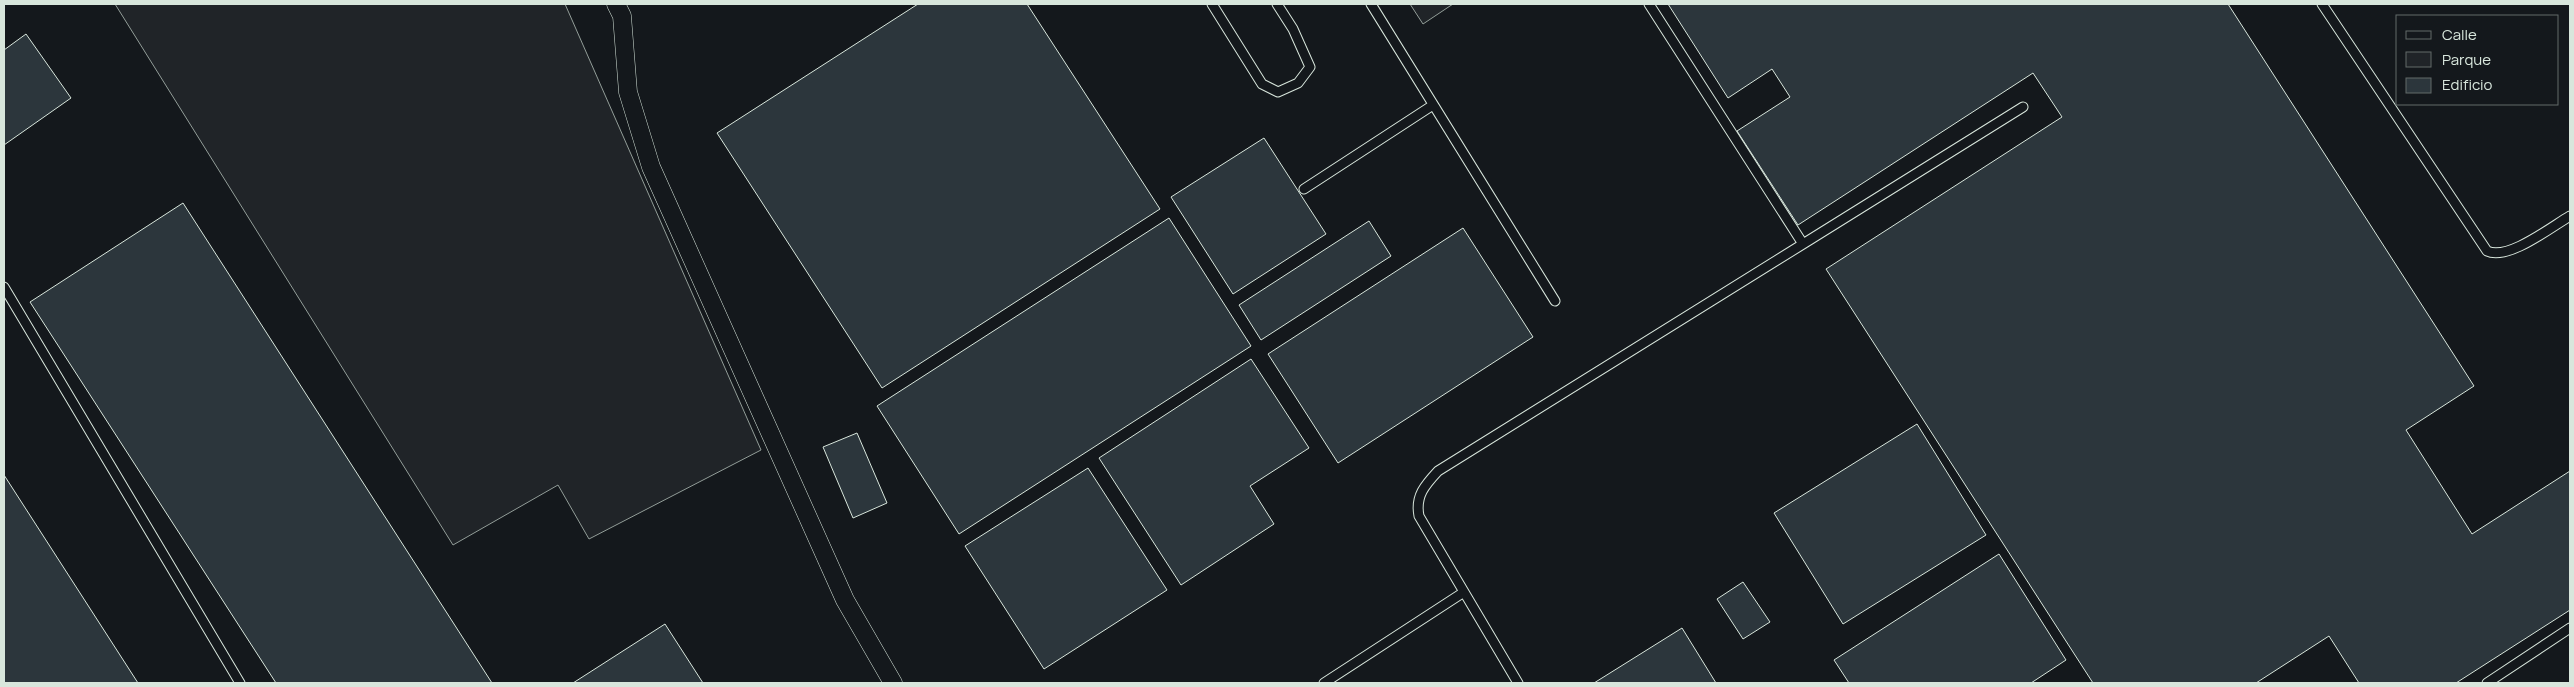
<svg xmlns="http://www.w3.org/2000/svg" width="2574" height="687" font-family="Manrope,sans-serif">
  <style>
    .green { fill: #202428; stroke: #939e99 }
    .building { fill: #2c363c; stroke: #d8e6dc }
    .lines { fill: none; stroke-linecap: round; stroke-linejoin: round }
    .lane-casing { stroke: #d8e6dc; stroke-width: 11 }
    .street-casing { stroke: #d8e6dc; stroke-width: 19 }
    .lane { stroke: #14181c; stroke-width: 9 }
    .street { stroke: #14181c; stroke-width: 18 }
  </style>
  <rect width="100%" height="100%" fill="#14181c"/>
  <path class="green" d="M115,4H565L761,450L589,539L558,485L453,545Z
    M1410,4H1453L1423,24Z"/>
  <path class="building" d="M918,4H1027L1160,209L882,388L717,133Z
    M1668,4H2228L2474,386L2406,430L2472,534L2570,471V610L2456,683H2359L2329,636L2256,683H2093L1826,269L2062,117L2033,73L1798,225L1737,131L1790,97L1772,69L1728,98Z
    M26,34L71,98L4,145V50Z
    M1264,138L1326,234L1233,294L1171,197Z
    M183,203L492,683H276L30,302Z
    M1169,218L1251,346L959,534L877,406Z
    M1369,221L1391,256L1261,340L1239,305Z
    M1463,228L1533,337L1338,463L1268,354Z
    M1251,359L1309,448L1250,486L1274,524L1181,585L1099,458Z
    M1917,424L1986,535L1843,624L1774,513Z
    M857,433L887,503L853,518L823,447Z
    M1088,468L1167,590L1044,669L965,546Z
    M4,475L138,683H4Z
    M1999,554L2066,660L2031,683H1849L1834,660Z
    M1743,582L1770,622L1743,639L1717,599Z
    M665,624L703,683H573Z
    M1682,628L1716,683H1594Z"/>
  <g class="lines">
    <defs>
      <path id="lane" d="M1212,4L1262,84L1278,92L1298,83L1310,67L1293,29L1277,4
        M1371,4L1555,301
        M2322,4L2487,251C2508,261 2551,227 2570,216
        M1304,189L1433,105
        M1803,244L2023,107
        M4,287L240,683
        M1324,683L1464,592
        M1518,683L1419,516C1415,496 1425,485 1438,471L1803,244L1649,4
        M2487,683L2570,628"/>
      <path id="street" d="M616,4L622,16L628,92L651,167L845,600L893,683"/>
    </defs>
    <use href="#lane" class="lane-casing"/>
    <use href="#street" class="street-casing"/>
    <use href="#lane" class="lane"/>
    <use href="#street" class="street"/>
  </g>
  <rect width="2574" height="687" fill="none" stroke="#d8e6dc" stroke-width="10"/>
  <rect x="2396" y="15" width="162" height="90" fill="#14181c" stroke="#626a69"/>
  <rect x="2406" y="31" width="25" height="8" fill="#14181c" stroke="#626a69"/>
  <text x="2442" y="40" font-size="15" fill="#d8e6dc">Calle</text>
  <rect x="2406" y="52" width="25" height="15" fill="#202428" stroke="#626a69"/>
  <text x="2442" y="65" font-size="15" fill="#d8e6dc">Parque</text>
  <rect x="2406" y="78" width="25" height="15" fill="#2c363c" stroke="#626a69"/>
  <text x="2442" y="90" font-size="15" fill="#d8e6dc">Edificio</text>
</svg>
